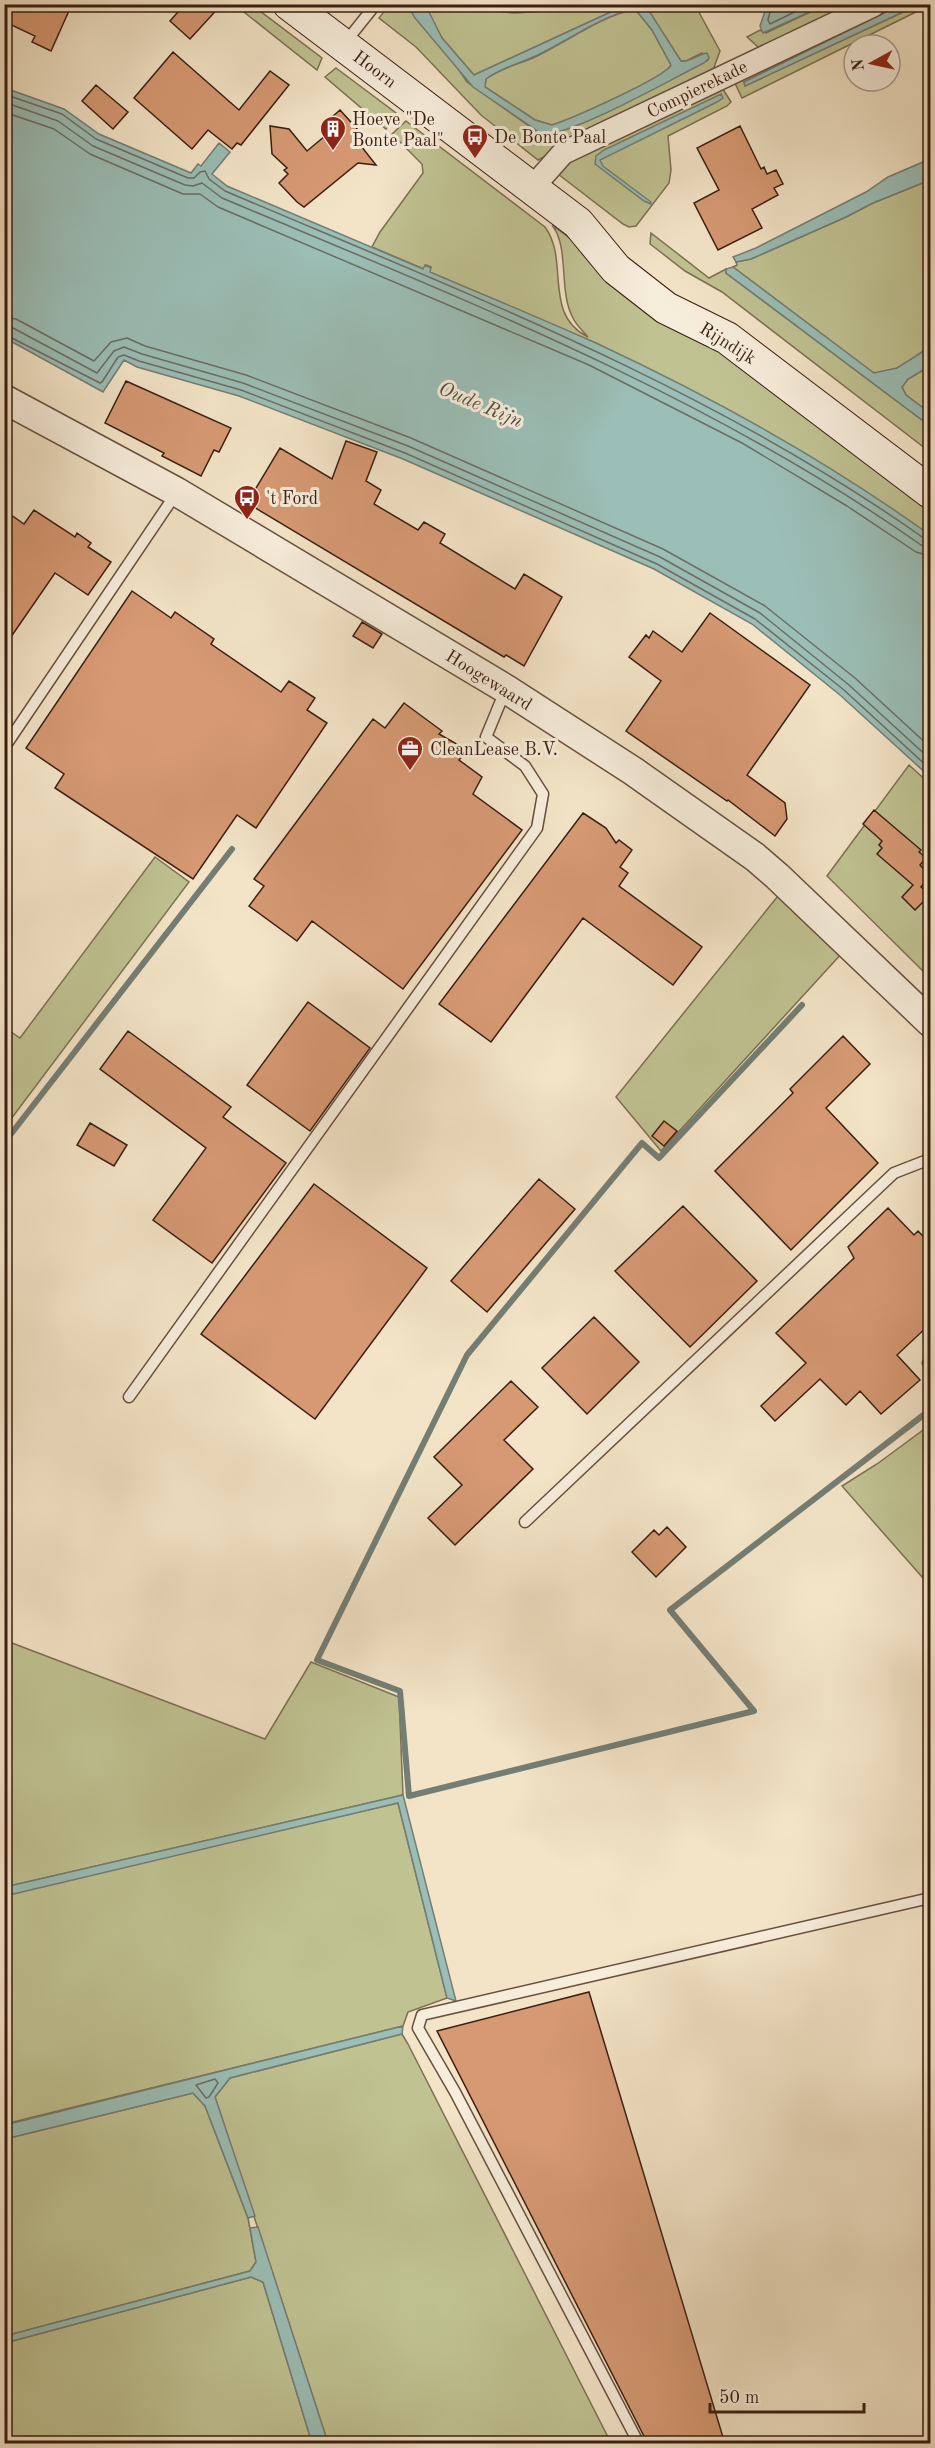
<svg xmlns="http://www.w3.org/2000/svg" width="935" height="2448" font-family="'Old Standard TT',serif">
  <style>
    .green { fill: #c0c292; stroke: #7d7052; stroke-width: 1.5 }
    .water { fill: #9bbeb6; stroke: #747e74; stroke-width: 1.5; fill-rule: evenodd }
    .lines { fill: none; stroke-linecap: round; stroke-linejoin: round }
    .shore { stroke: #6a6e64; stroke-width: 1.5 }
    .stream { stroke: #747e74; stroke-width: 6 }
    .building { fill: #d69973; stroke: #3a1e11; stroke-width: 1.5 }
    .service-casing { stroke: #68503e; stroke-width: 13 }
    .minor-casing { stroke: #68503e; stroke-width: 25 }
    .tertiary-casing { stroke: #68503e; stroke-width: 31 }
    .secondary-casing { stroke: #3a1e11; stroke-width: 34 }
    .service { stroke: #f7eddb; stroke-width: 10 }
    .minor { stroke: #f7eddb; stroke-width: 22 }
    .tertiary { stroke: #f7eddb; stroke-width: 28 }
    .secondary { stroke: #f7eddb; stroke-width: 32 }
    .labels { text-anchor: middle; stroke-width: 6; stroke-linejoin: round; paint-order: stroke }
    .street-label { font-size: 18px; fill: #3a1e11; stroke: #f7eddb }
    .poi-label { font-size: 18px; fill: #3a1e11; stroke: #f7eddb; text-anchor: start }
    .water-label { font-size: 20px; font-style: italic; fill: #574e43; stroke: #f7eddb }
  </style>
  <rect width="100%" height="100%" fill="#f3e4c7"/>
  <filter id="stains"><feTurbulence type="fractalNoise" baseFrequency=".00333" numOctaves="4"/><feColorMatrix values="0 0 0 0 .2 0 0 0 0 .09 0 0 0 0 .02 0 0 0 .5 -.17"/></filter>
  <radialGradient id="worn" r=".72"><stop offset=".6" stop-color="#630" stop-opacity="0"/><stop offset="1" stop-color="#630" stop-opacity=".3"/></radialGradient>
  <path class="green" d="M669,4L695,5L720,51L713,70L538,160L481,115L416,47L379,18L389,5H415L467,82L536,131L555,134L611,110L708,60L702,53L686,61H681L644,5Z
    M235,5H252L322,58L317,70Z
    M424,5H487L503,12L515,13L589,8V5H626L474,75L442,38Z
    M825,5H862L767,46L758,47L747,37L760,30L766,33Z
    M885,5H900L744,82L745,86L918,5H930L742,98L733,79Z
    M635,9L652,30L671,65C665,78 570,119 552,125L535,120L485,87L486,79C501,68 516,65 533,58C565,43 601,16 635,9Z
    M336,68L396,113L386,129L325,77Z
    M721,86L731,102L727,106L668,136L671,170L669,183L636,226L629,227L623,224L558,174L577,156Z
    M406,121L545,227C570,261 542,314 588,337C583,331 576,325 573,318C558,291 570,248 552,225L741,366L930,512V535L806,454L677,384L598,344L429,272L431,267L426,265L424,269L372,247L380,232L423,173L422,164L392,134Z
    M930,180V347C913,356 894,378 872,372L733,267L737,265L736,262L751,259L846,217L873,203Z
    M651,233L709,278L726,269V273L930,426V452L722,292L685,271L654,247L650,244Z
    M930,366V413L906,395L902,387L908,379Z
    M909,765L930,784V978L827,876Z
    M155,857L189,882L5,1127V1028L20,1038Z
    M782,891L843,952L661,1151L616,1097Z
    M930,1425V1586L842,1486L877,1464Z
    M4,1640L265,1739L311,1662L399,1697L403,1795L5,1887Z
    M398,1803L447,1998L408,2012L403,2026L5,2124L4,1894Z
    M402,2034L408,2044L611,2443H328L215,2097L230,2078Z
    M193,2093L205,2106L248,2218L256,2262L250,2271L5,2336V2139Z
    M251,2277L263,2282L312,2443L5,2444V2343Z"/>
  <path class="water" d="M415,4L426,6L442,38L474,75L626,5L646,6L681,61C690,63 698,54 707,53L709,58L704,63C675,77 568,138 542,134L473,87L415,18L412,13ZM635,9L652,30L671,65C666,77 569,120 552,125L535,120L485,87L486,79C501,68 516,65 533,57C565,43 601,15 635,9Z
    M767,5V4L825,5L763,33L760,26Z
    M900,5H918L745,86L744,82Z
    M5,88L64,109L99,134L191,173L198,164L201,166L219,143L230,152L212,174L227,186L423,269L425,265L431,268L430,272C486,296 543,319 598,344C714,398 827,461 930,535V777L840,695L752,624L654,569L403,459L239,396L137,367L124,360L103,392L5,338Z
    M721,94L723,98L717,102L600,160L603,166L651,202V204L644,201L595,164L596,156L604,150Z
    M930,159V180L873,203L846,217L751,259L736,262L733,257L756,248L866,192L888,177Z
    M733,267L874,373L897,368L930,347V366L908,379L902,387L906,395L930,413V426L726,273V269Z
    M403,1795L456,2001L447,1998L398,1803L5,1896V1887Z
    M403,2026L402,2034L230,2078L215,2097L255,2216L248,2218L205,2106L193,2093L5,2139V2125Z
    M258,2227L328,2443H312L263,2282L251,2277L5,2343V2336L250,2271L256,2262L250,2228Z"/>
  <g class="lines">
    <path class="shore" d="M772,4L768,20L770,24L811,4
      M4,94L62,114L96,139L188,178H194L200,172L205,171L209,179L225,191C465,293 711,387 925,539L930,540
      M4,102L58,121L93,146L185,185L193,186L202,183L222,198C462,299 707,394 921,545L930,547
      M4,112L54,129L90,154L183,194H200L218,207L589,365L742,443L847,506L916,552L930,556
      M4,317L16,319L94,361L111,342L127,338L145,346L246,375L411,438L663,549L765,606L855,678L930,747
      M4,326L13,328L97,373L114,351L124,347L142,354L243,383L408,446L660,557L760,613L849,685L930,759
      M4,334L100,383L102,382L118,357L124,355L139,361L241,390L405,453L657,564L755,619L844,690L930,769
      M215,2079L218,2083L209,2097L206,2098L196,2085Z"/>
    <path class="stream" d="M802,1005L659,1158L642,1143L467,1355L317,1660L400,1691L409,1796L754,1711L670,1610L930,1410
      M4,1143L232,849"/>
  </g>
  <path class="building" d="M14,4H72L51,51L32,42L35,36L5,22Z
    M185,4H222L190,39L170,21Z
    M173,52L239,110L270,71L289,85L241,145L237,143L232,149L208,130L192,149L134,98Z
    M96,85L128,112L113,129L82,101Z
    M340,110L368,141L361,146L376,165L358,163L304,207L297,202L279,183L288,174L284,170L287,168L272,154L270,126L289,129L307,151L331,131L325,123Z
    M740,126L761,169L764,167L767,174L776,170L783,184L774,188L778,195L752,209L762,228L718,250L694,203L719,190L697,148Z
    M126,381L231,428L219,452L214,450L201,476L162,456L164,453L105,423Z
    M346,441L377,452L366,481L381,490L374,504L418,530L424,522L445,534L440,543L515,589L524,574L562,597L524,666L506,655L504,657L247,503L280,448L332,479Z
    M4,510L24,524L34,510L75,537L77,533L91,543L88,547L111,562L88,595L55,573L4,647Z
    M132,591L171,618L175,612L214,639L211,644L281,692L289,681L315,698L307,710L327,723L256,828L237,815L193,879L55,788L64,774L26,748Z
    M710,613L810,685L747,775L785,803L787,819L775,836L728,800L727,801L626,731L661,681L629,657L646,635L649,638L653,631L682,652Z
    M362,622L382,634L373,648L353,636Z
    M404,703L442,731L439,734L467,750L459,760L482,777L473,794L522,830L403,989L312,921L297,941L249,906L264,886L254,879L373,719L385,728Z
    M874,810L921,850L919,852L926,858L920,865L930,876L921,887L930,895L915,910L902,897L913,885L877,854L882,848L879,845L882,841L863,824Z
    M583,813L606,828L616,843L619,840L632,850L620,867L628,873L619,886L702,947L673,985L583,918L491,1042L439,1004Z
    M308,1002L370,1048L310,1131L247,1085Z
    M128,1031L231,1107L223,1117L286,1163L212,1263L153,1220L206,1148L100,1069Z
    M843,1036L870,1064L826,1108L878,1163L791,1250L715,1171L793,1093L790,1089Z
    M664,1121L677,1131L664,1146L652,1136Z
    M90,1123L127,1145L114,1166L77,1145Z
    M539,1179L575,1209L487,1312L451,1281Z
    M314,1184L427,1268L315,1419L201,1334Z
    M683,1206L757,1281L690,1347L615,1271Z
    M888,1208L914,1235L918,1231L930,1243V1324L897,1355L920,1380L881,1414L860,1391L846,1405L820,1379L775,1421L761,1406L806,1363L776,1333L854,1258L848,1247Z
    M594,1317L639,1362L587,1414L542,1368Z
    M511,1381L538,1407L504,1440L533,1469L455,1545L428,1518L462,1485L434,1457Z
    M667,1527L686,1547L656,1577L632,1552L654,1530L659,1535Z
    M589,1992L725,2444H648L437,2031Z"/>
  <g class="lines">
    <defs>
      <path id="service" d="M344,44L376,4
        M4,748L177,492
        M928,1363L930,1360
        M129,1397L537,828L543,794L525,766L486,737L505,691
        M525,1522L894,1173L930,1159
        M639,2444L455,2092L418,2028L422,2015L930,1898"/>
      <path id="minor" d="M532,188L563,153L874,5"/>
      <path id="tertiary" d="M4,399L177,492L506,689L633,771L755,857L777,876L930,1022"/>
      <path id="secondary" d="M289,4L578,223L616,269L666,308L727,338L930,492"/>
    </defs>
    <use href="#service" class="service-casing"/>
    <use href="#minor" class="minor-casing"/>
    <use href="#tertiary" class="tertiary-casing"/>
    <use href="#secondary" class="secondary-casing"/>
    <use href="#service" class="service"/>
    <use href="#minor" class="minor"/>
    <use href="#tertiary" class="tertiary"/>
    <use href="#secondary" class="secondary"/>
  </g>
  <defs>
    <symbol id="building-pin" viewBox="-11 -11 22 30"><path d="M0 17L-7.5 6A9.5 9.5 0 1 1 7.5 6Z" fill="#8f2418" stroke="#f7eddb"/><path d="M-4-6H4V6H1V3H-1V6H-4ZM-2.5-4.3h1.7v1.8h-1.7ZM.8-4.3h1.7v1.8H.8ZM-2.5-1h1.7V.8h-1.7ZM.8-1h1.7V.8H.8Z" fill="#fff"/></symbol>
    <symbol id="bus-pin" viewBox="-11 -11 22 30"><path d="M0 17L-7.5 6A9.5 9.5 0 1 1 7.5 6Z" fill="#8f2418" stroke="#f7eddb"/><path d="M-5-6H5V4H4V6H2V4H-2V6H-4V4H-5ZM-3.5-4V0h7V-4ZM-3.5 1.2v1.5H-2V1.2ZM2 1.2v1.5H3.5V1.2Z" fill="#fff"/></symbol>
    <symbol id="office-pin" viewBox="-11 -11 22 30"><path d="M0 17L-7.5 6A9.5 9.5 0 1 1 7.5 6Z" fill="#8f2418" stroke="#f7eddb"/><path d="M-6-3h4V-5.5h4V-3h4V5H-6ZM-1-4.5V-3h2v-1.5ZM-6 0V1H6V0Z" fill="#fff"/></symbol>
  </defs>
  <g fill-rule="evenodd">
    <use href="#building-pin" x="318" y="114" width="30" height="40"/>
    <use href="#bus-pin" x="460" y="122" width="30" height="40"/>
    <use href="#bus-pin" x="232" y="483" width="30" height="40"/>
    <use href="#office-pin" x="395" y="734" width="30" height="40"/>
  </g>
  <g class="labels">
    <g class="street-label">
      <text transform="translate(375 69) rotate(37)" y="6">Hoorn</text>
      <text transform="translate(697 89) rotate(-26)" y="6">Compierekade</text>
      <text transform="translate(728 343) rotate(32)" y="6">Rijndijk</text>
      <text transform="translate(489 680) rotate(32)" y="6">Hoogewaard</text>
    </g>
    <g class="poi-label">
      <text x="352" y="125">Hoeve "De<tspan x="352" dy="21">Bonte Paal"</tspan></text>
      <text x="494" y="143">De Bonte Paal</text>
      <text x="266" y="504">'t Ford</text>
      <text x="430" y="755">CleanLease B.V.</text>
    </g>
    <g class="water-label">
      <text transform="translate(481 404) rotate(23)" y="7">Oude Rijn</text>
    </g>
  </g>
  <rect width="935" height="2448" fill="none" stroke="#f3e4c7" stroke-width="24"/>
  <rect x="6" y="6" width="923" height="2436" fill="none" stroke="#3a1e11" stroke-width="3"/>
  <rect x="12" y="12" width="911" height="2424" fill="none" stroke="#3a1e11" stroke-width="1.5"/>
  <g transform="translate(872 63) rotate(262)"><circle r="28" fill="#f7eddb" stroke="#ab9a8a" stroke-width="1.5"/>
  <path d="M0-4.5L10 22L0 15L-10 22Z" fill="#8f2418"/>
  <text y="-9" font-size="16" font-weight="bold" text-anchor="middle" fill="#3a1e11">N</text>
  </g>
  <path d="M710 2403v9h154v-9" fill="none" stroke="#3a1e11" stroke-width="3"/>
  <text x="719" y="2403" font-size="18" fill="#3a1e11" stroke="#f7eddb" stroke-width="4.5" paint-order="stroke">50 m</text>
  <rect width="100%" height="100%" filter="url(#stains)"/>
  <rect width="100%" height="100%" fill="url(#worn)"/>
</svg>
